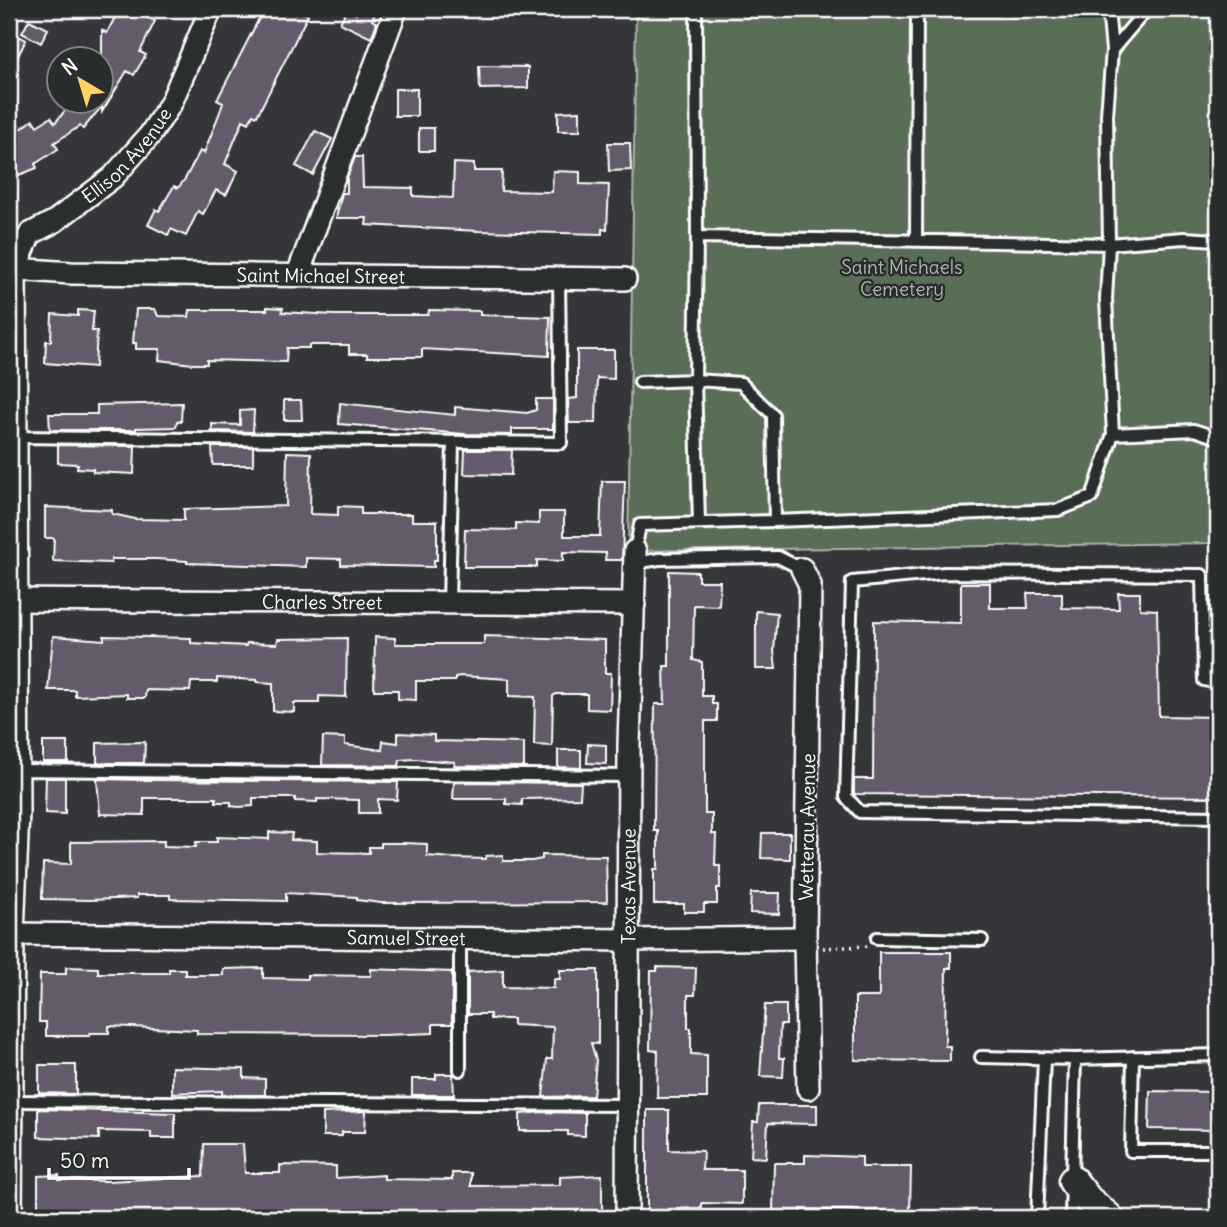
<svg xmlns="http://www.w3.org/2000/svg" width="1227" height="1227" font-family="Delius,sans-serif">
  <style>
    .green { fill: #5a6d57; stroke: #acb6ab; stroke-width: 2 }
    .building { fill: #635a6a; stroke: #fff; stroke-width: 2 }
    .lines { fill: none; stroke-linecap: round; stroke-linejoin: round }
    .lane-casing { stroke: #fff; stroke-width: 16 }
    .street-casing { stroke: #fff; stroke-width: 26 }
    .secondary-casing { stroke: #fff; stroke-width: 33 }
    .path { stroke: #fff; stroke-width: 3.5; stroke-dasharray: 2 5; stroke-linecap: butt }
    .lane { stroke: #2a2d2e; stroke-width: 10 }
    .street { stroke: #2a2d2e; stroke-width: 21 }
    .secondary { stroke: #2a2d2e; stroke-width: 28 }
    .labels { text-anchor: middle; stroke-width: 5; stroke-linejoin: round; paint-order: stroke }
    .street-label { font-size: 19px; fill: #fff; stroke: #2a2d2e }
    .park-label { font-size: 19px; fill: #acb6ab; stroke: #2a2d2e }
  </style>
  <rect width="100%" height="100%" fill="#35363a"/>
  <filter id="ink" filterUnits="userSpaceOnUse"><feTurbulence type="fractalNoise" baseFrequency=".0143" numOctaves="2"/><feDisplacementMap in="SourceGraphic" scale="14" xChannelSelector="R" yChannelSelector="G"/><feConvolveMatrix kernelMatrix="1 2 1 2 8 2 1 2 1" color-interpolation-filters="sRGB"/></filter>
  <g filter="url(#ink)">
    <path class="green" d="M636,9H1218V543L628,551Z"/>
    <path class="building" d="M119,9H130L155,21L140,52L146,55L134,75L127,71L102,112V106L83,129L80,126L54,143L58,149L35,164L37,168L9,179V100L21,129L33,120L37,126L51,117L55,123L72,102H102V30L107,33Z
      M264,9H296L308,15L257,116L253,114L249,123L243,120L225,164L238,171L226,195L216,190L203,214L198,211L186,236L171,229L168,235L148,225L156,209L159,211L174,186L178,188L185,179L200,151L204,153L221,109L223,103L217,100Z
      M347,9L356,14L358,9H377L372,20L377,23L371,38L340,23Z
      M29,20L48,29L41,43L22,33Z
      M9,31L26,40L9,74Z
      M479,66L528,67V88L480,89Z
      M395,89H417V116H395Z
      M580,111V131H558V112Z
      M419,128H434V151H419Z
      M315,131L332,139L313,175L296,166Z
      M608,143H630L631,170L609,171Z
      M355,157H362L363,187L413,188V196L453,198L454,163L474,164V171H502L501,191L552,192L553,171L580,172V184L609,185L607,230L602,229V234L479,231L366,225L367,218H336L342,193H347V178Z
      M267,307L283,308L282,312L334,315H428L429,310L480,311V315L550,317L549,356L422,349V357H367V354H349V345H309V348H287L286,362L207,360V364H193L159,360L160,349H136V343H133L136,309H155L158,316L189,317L190,310H267Z
      M78,310L94,311L92,331H97L95,367L45,363L46,341H51L52,314L78,316Z
      M577,350H614V379L597,378L596,423H569L568,399L577,398Z
      M536,399H553V429H512V435L465,434L339,424L340,403L455,415V407L527,413L536,410Z
      M284,400H301L302,420H284Z
      M182,403L181,422L177,421L176,427L136,428V430H50L49,414H97V405Z
      M254,410L253,432L212,431V424L240,425V411Z
      M58,445L135,446L134,474L93,472V469L77,468L78,464L58,463Z
      M212,447H253V465H213Z
      M465,450H512L511,475L464,474Z
      M287,452L311,453L310,514L338,515V506L361,507V514H412V521H437V560H434V567L341,565V559L306,558V567L187,563V561L156,559H111V563L53,561L54,538H45V507L112,510V514L135,519L184,520V509L286,506Z
      M602,481H625L622,560H605L606,553L563,552V561L537,560V567H464L465,529L516,530V523L539,524V512H564V536H600Z
      M669,571L698,572V581H720L719,606L694,605L693,660L702,662V696H712V704H717V721H705V814H712V834H716L715,866H720V888H717V904H704V912H684V904H654V869H658V831H654L655,704H665L664,666H669Z
      M961,583H990V608H1028L1027,593H1062V608L1119,609L1118,593H1140V609L1157,610L1159,716L1218,717V797L854,794V779H873L874,621L961,623Z
      M756,611L777,613L774,651L776,669H756Z
      M53,636L104,640V636L191,638V643L246,646L247,643L277,644L278,639L347,638L346,697L319,696V703H294V712L273,711V683L257,682V680L217,678V682H191L190,691L146,690L145,698H127V694L75,696V690H48Z
      M484,636L605,640V673H611L610,710L587,709V694H556L553,696L552,746L534,745L535,697L509,696V679L460,676L455,677V681H416V700L398,699V690H374L375,637L395,638V644H484Z
      M398,733L434,735V741L524,743V767L454,766L455,762L415,759L400,760L399,766L322,765L323,737L345,738V745L382,750L383,741L398,743Z
      M43,742H68V762H43Z
      M145,742L144,763H97V743Z
      M588,744L606,745V764L587,763Z
      M558,750H581V768L558,767Z
      M46,778H65V814L45,813Z
      M97,779L144,780L398,782L397,800L378,799V813H359V800L317,799V802L295,801V798H253V806L239,807L231,806V802H216V798H144V815L100,814Z
      M454,782L581,783L580,798L522,799V805L506,804V799H453Z
      M269,832L292,833L291,840L317,841V852L369,853V847H381V843H403L427,844V856L452,858L486,859V856L503,855V861H532L542,859V855L606,856L607,902L381,903L357,900V897L286,893V901L170,899V895H137V898L90,900L42,899L43,863L71,864V842L164,841V846L196,847V842H217V837L269,839Z
      M762,833H790V859L761,858Z
      M751,893H780L779,914L750,913Z
      M879,952H951V968H946L945,1046H950V1061L855,1060V997H879Z
      M66,967L98,968V973H169V969H185V975H223V969L263,968V978L307,979V975L371,976V969L452,972V1024H433V1033L384,1035L197,1034V1030L109,1026V1033H90V1036H46V1022H39L40,974H66Z
      M657,967L696,968L695,995H688V1028H691V1054L707,1055V1098H657L658,1051L650,1050L651,971H657Z
      M503,970V987L554,988V979H560V970H598V1044L591,1043L596,1060L593,1096L543,1097L547,1059H552L553,1027L513,1025V1019H490V1014H468V972Z
      M765,1005H786V1025H780L779,1058H784L783,1077L760,1076Z
      M39,1065H76V1094L39,1093Z
      M172,1067L244,1069V1078L265,1079V1095H222V1091L172,1093Z
      M436,1074H453L454,1095H412V1079H436Z
      M1150,1091L1218,1092V1130L1149,1129Z
      M759,1105H817V1124L768,1123L766,1158L751,1157L753,1122H758Z
      M38,1109L175,1113V1138H151V1132L99,1131V1139L38,1137Z
      M647,1110H669V1150L703,1151L702,1170H742V1204L702,1203V1208L669,1209V1218H647Z
      M366,1111L365,1132H342V1136H323V1113Z
      M543,1112L585,1113V1136L568,1135V1131H520V1114Z
      M204,1144H243L245,1173H280V1165L336,1166V1178L384,1175V1179L452,1180V1173H471V1186L560,1185V1177L602,1175V1218H38V1176L59,1175V1180L109,1181L203,1176Z
      M805,1155L862,1157V1167H911L910,1212L801,1209V1212H773L774,1163H805Z"/>
    <g class="lines">
      <defs>
        <path id="lane" d="M696,9L697,237
          M1112,50L1147,9
          M916,241L917,9
          M640,382L695,380L699,523
          M1113,434L1194,430L1218,438
          M15,437L561,443L559,277
          M775,521L1058,510L1092,497L1113,434L1106,299L1109,244L1107,115L1112,50L1108,9
          M635,551L640,525L775,521L773,415L741,383L695,380L697,237L1109,244L1184,238L1218,240
          M635,563L659,559L778,557L802,569
          M449,602L453,442
          M1218,683L1204,680L1202,575L945,573L852,582L846,797L860,812L1218,817
          M15,770L629,776
          M460,938V1070
          M877,938L982,940
          M981,1057L1075,1059L1218,1055
          M1133,1057L1131,1151H1218
          M9,1101L628,1105
          M1037,1218L1044,1059
          M1071,1218L1075,1059"/>
        <g id="street">
          <path id="s1" d="M9,269H15L30,234L55,221L113,177L150,135L171,103L211,9"/>
          <path d="M298,274L396,9"/>
          <path d="M802,569L810,585L805,938L808,1088"/>
          <path id="s2" d="M9,600L634,604"/>
          <path id="s3" d="M9,934L629,940L805,938"/>
          <path id="s4" d="M11,1218L13,934L18,812L15,269L71,273L625,279"/>
          <path id="s5" d="M627,1218L629,744L635,551"/>
        </g>
        <path id="secondary" d="M1073,1181L1088,1200L1109,1218"/>
      </defs>
      <use href="#lane" class="lane-casing"/>
      <use href="#street" class="street-casing"/>
      <use href="#secondary" class="secondary-casing"/>
      <path class="path" d="M823,948L868,946"/>
      <use href="#lane" class="lane"/>
      <use href="#street" class="street"/>
      <use href="#secondary" class="secondary"/>
    </g>
  </g>
  <g class="labels">
    <g class="street-label">
      <text dy="7" stroke="none"><textPath href="#s1" startOffset="170">Ellison Avenue</textPath></text>
      <text dy="7" stroke="none"><textPath href="#s4" startOffset="1255">Saint Michael Street</textPath></text>
      <text dy="7" stroke="none"><textPath href="#s2" startOffset="313">Charles Street</textPath></text>
      <text transform="translate(807 827) rotate(-89)" y="7">Wetterau Avenue</text>
      <text dy="7" stroke="none"><textPath href="#s5" startOffset="332">Texas Avenue</textPath></text>
      <text dy="7" stroke="none"><textPath href="#s3" startOffset="397">Samuel Street</textPath></text>
    </g>
    <g class="park-label">
      <text x="902" y="274">Saint Michaels<tspan x="902" dy="22">Cemetery</tspan></text>
    </g>
  </g>
  <rect width="1227" height="1227" fill="none" stroke="#2a2d2e" stroke-width="35"/>
  <rect x="18" y="18" width="1192" height="1192" fill="none" stroke="#fff" stroke-width="2.5" filter="url(#ink)"/>
  <g transform="translate(80 80) rotate(322)"><circle r="33" fill="#2a2d2e" stroke="#7f8182" stroke-width="2"/>
  <path d="M0-5L12 26L0 18L-12 26Z" fill="#ffd166"/>
  <text y="-10" font-size="19" font-weight="bold" text-anchor="middle" fill="#ffffff">N</text>
  </g>
  <path d="M49 1168v10h140v-10" fill="none" stroke="#ffffff" stroke-width="3.5"/>
  <text x="60" y="1168" font-size="21" fill="#ffffff" stroke="#2a2d2e" stroke-width="5" paint-order="stroke">50 m</text>
</svg>
